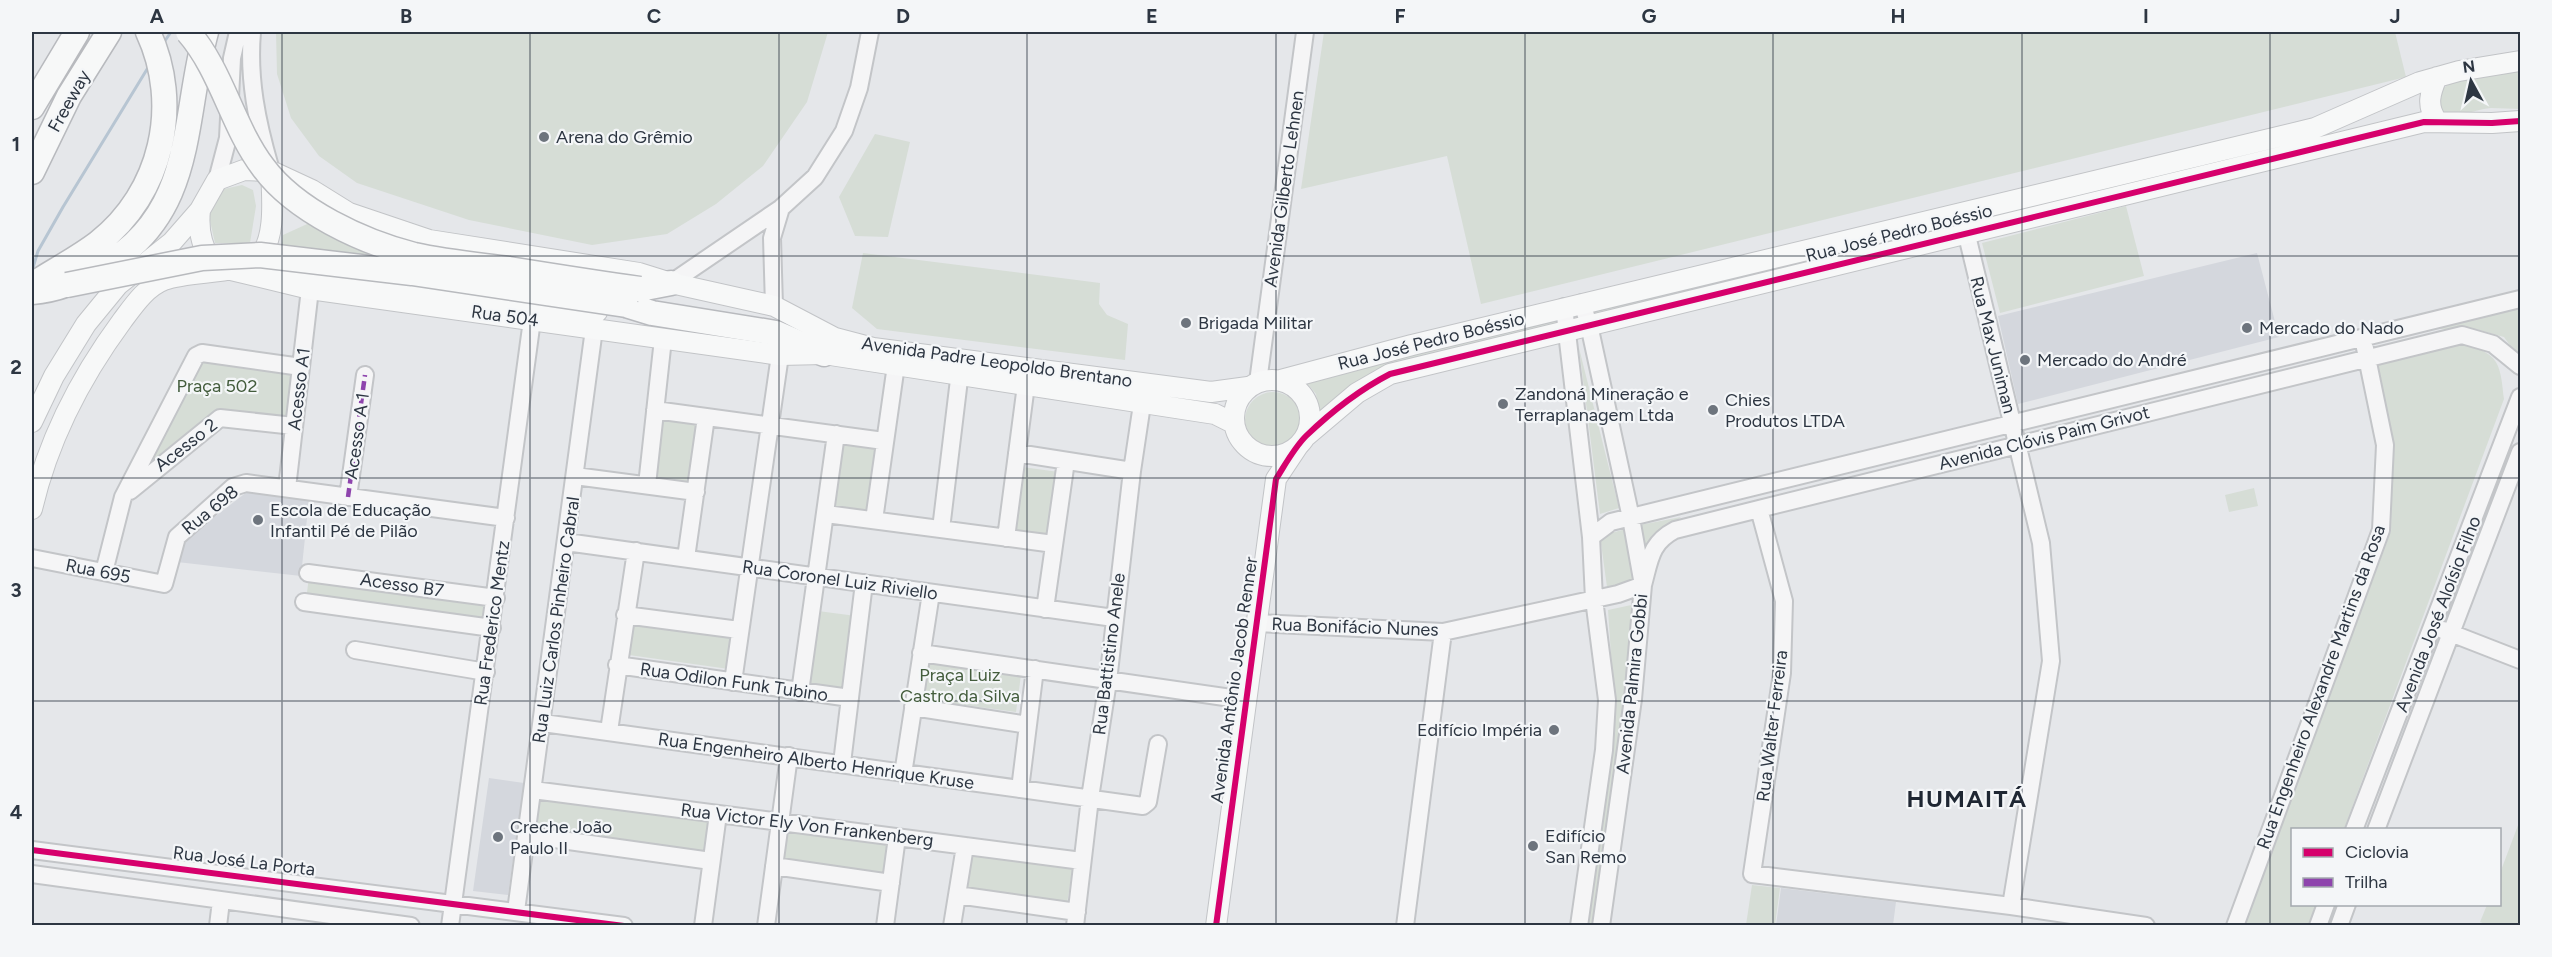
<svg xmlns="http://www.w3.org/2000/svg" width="2552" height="957" font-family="Figtree,sans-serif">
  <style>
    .built { fill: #d4d7dd }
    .green { fill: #d6ddd6 }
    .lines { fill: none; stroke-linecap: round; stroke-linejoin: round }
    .stream { stroke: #b7c5d2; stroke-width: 3 }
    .minor-casing { stroke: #c3c5c8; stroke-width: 20 }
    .major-casing { stroke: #c2c4c7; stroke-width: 22 }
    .highway-casing { stroke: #b8babe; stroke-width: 27 }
    .minor { stroke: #f5f5f6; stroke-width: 16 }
    .major { stroke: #f7f8f8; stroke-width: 20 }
    .highway { stroke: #f7f8f8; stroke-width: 24 }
    .highway-bridge-casing { stroke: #b8babe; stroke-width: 27; stroke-linecap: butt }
    .highway-bridge { stroke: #f7f8f8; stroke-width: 24 }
    .quiet { stroke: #8e44ad; stroke-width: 4.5; stroke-dasharray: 9 4.5; stroke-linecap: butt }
    .cycleway-casing { stroke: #f4f6f8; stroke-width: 10 }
    .cycleway { stroke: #d6006c; stroke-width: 6 }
    .grid { fill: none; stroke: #2d3642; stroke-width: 1.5; stroke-opacity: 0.55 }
    .poi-dot { fill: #6d747d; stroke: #f4f6f8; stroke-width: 2 }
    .labels { text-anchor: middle; stroke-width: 4.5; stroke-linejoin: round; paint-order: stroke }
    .street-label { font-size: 18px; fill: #2d3642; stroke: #f4f6f8 }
    .poi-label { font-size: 18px; fill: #2d3642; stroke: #f4f6f8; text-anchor: start }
    .park-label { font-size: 18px; fill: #435c3c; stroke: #f4f6f8 }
    .district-label { font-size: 24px; font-weight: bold; letter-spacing: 1.5px; fill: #1f2733; stroke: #f4f6f8 }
    .neatline { fill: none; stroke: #2d3642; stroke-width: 2 }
    .grid-label { font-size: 20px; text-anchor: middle; font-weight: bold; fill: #2d3642 }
  </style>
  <rect width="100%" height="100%" fill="#e5e7ea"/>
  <path class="built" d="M2257,253L2279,337L2018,404L1998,316Z
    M247,492L309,499L301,576L177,562L183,541Z
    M489,778L524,783L508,895L473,891Z
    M1781,888L1896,902L1893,925H1776Z"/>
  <path class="green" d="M276,32H828L807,102L763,166L716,204L667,234L592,245L469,220L357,183L319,156L291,118L277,74Z
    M1324,32H2395L2406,77L1481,304L1447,156L1301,189Z
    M2520,68V109C2511,109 2501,108 2491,108C2475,109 2454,121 2440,109L2438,93C2449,77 2501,72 2520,68Z
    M875,134L910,142L888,237L855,236L839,197Z
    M242,185L253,190L256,206L250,243H215L209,216L224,189Z
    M2126,206L2144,276L2000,313L1982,243Z
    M1945,219L1948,230L1381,370L1319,416L1316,394L1302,377Z
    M316,220L387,261L281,252L283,235Z
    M863,253L1100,283L1099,304L1107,315L1128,324L1125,360L877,329L852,308Z
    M2520,307L2519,358L2504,337L2476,329H2431Z
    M2457,343C2498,353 2500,359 2504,399L2344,829L2292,830V904L2316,905L2308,925L2244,926L2391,531L2393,442L2375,363Z
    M1579,348L1619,508L1600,514Z
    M204,357L297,370L289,422L215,413L135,483Z
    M1245 420a28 28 0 1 1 56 0a28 28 0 1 1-56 0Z
    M662,414L699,419L690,483L652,477Z
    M841,443L878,448L869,513L832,508Z
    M1022,467L1059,472L1049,537L1013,532Z
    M2254,488L2258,506L2229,512L2225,495Z
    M1681,517L1676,521L1646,554L1640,525Z
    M1626,529L1636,572L1633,581L1607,587L1600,536Z
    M309,576L490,599L487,624L306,601Z
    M1636,604L1622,727L1594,925L1586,926L1614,699L1608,610Z
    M818,611L856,616L846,689L808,684Z
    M633,622L734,636L729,669L629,655Z
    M926,662L1021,675L1016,712L921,699Z
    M541,797L712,822L707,853L536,828Z
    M2520,820V925H2488L2480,922L2487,905L2500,904V873Z
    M788,829L889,842L884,876L783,862Z
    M971,851L1073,865L1067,904L965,890Z
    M1752,885L1780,888L1775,925H1746Z"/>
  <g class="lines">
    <path class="stream" d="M162,45L171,32
      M32,271L38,251L63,207L149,66"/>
    <defs>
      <path id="minor" d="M252,32C248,79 257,122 270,167
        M217,180L228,138L232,58L238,32
        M1964,223L2041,543L2051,661L2011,906
        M671,283L781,208L815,177L844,131L859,88L870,32
        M1582,303L1589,325L1631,518L1643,585L1633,699L1601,926
        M774,306L772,238L781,208
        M1564,307L1591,537L1594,599L1607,700L1604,750L1579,926
        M1258,382L1305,32
        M655,410L884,441
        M1017,453L1132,471
        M575,476L696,492
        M647,485L663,339
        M287,488L310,289
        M130,491L220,418L294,426
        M348,497L365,375
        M1759,509L1784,601L1782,673L1752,874L2011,906L2146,926
        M826,514L1054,544
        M874,520L896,365
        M941,529L961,363
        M1591,537L1611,522L2520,299
        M1006,538L1026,385
        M566,542L1114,618
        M32,558L164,584L177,537L233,487L246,483L506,518
        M686,558L706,417
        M104,572L123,497L196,356L202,353L301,367
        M308,573L496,598
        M1643,585C1650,560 1650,543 1675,530L1759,509L2462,335L2493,344L2520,366
        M304,602L492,628
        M1045,609L1066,461
        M625,615L739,630
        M1257,623L1443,632L1618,594L1643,585
        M2443,630L2520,660
        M355,650L486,672
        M921,653L1245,700
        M617,665L850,698
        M733,682L780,355
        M800,692L836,434
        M913,707L1028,725
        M543,723L1143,806L1148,802L1158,744
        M609,731L636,551
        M842,763L864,583
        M903,774L931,593
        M1020,789L1035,669
        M533,790L1082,861
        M2354,830L2520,397
        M2376,830L2520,452
        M526,835L711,861
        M32,850L624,926
        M774,866L891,883
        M32,874L411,926
        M957,895L1077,912
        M516,911L594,329
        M218,926L221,901
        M450,926L532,320
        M703,926L718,814
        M766,926L789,756
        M885,926L897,837
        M952,926L965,846
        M1075,926L1090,798L1108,681L1132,471L1144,391
        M1405,926L1443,632
        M2235,926L2381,530L2385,445L2365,348
        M2318,926L2326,904
        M2339,926L2347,904"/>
      <path id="major" d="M2437,77C2430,93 2426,106 2437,121
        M200,210C198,229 201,255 220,266
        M231,270L310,289L780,355L824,354L1215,414L1233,423
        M269,271L350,277L597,312
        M1234 418a38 38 0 1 1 76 0a38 38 0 1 1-76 0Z
        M1281,380L1412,345L2315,128L2420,82L2459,71L2520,61
        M32,422L54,376L86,324L118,285L172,242L200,210L217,180L244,170L271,171L312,190L349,213L429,240L639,273L671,283L774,306L835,338L873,348L1211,392L1248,387
        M1305,437L1357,393L1390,374L2424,122L2492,123L2520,121
        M32,509C48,440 80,378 122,321C134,305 146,287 164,280C190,270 240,275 257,259C277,241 272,196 271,171
        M1216,926L1276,479L1298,446"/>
      <path id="highway" d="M32,107L77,32
        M32,172L69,96L109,32
        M32,285C53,271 77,259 98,243C162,193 182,105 148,32
        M640,289L671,283
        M32,292C58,290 82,280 104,266C196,213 182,120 206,32
        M626,305L652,313L776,333L824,354"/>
    </defs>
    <use href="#minor" class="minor-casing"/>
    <use href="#major" class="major-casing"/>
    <use href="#highway" class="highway-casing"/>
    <use href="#minor" class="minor"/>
    <use href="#major" class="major"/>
    <use href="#highway" class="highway"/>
    <defs>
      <path id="highway-bridge" d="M188,32C222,71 232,126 263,167C295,211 363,242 414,255C445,262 478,265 509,269C553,276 597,283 640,289
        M67,285L202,258L260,255L412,273L626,305"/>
    </defs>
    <use href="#highway-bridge" class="highway-bridge-casing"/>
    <use href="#highway-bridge" class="highway-bridge"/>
    <path class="quiet" d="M348,497L365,375
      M1610,859L1625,860"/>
    <defs>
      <path id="cycleway" d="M32,850L624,926
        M1216,926L1276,479C1285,465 1294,448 1306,436C1331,412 1359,390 1390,374L2424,122L2492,123L2520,121"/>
    </defs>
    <use href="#cycleway" class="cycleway-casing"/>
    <use href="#cycleway" class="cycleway"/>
  </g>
  <path class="grid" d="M282,32V926M530,32V926M779,32V926M1027,32V926M1276,32V926M1525,32V926M1773,32V926M2022,32V926M2270,32V926M32,256H2520M32,478H2520M32,701H2520"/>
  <g class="poi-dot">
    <circle cx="544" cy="137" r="6"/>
    <circle cx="1186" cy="323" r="6"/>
    <circle cx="2247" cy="328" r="6"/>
    <circle cx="2025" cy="360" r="6"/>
    <circle cx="1503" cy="404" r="6"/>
    <circle cx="1713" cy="410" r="6"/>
    <circle cx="258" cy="520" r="6"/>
    <circle cx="1554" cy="730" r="6"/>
    <circle cx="498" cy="837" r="6"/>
    <circle cx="1533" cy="846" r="6"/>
  </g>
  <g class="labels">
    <g class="street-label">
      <text transform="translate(69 101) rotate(-61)" y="6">Freeway</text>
      <text transform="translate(1284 189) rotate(-82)" y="6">Avenida Gilberto Lehnen</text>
      <text transform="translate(1899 233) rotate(-14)" y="6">Rua José Pedro Boéssio</text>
      <text transform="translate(505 316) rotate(8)" y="6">Rua 504</text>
      <text transform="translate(1431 341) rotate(-14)" y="6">Rua José Pedro Boéssio</text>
      <text transform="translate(1993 345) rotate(76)" y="6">Rua Max Juniman</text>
      <text transform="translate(997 362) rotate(8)" y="6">Avenida Padre Leopoldo Brentano</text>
      <text transform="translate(299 389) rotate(-83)" y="6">Acesso A1</text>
      <text transform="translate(357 436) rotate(-82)" y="6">Acesso A 1</text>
      <text transform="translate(2044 438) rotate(-14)" y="6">Avenida Clóvis Paim Grivot</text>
      <text transform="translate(186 445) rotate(-38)" y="6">Acesso 2</text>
      <text transform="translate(210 510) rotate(-39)" y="6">Rua 698</text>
      <text transform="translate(98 571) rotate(11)" y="6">Rua 695</text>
      <text transform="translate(840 580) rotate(8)" y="6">Rua Coronel Luiz Riviello</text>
      <text transform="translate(402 585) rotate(8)" y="6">Acesso B7</text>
      <text transform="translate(2438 614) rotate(-69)" y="6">Avenida José Aloísio Filho</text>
      <text transform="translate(556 620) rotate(-82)" y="6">Rua Luiz Carlos Pinheiro Cabral</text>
      <text transform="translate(492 623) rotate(-82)" y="6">Rua Frederico Mentz</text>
      <text transform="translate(1355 627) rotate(2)" y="6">Rua Bonifácio Nunes</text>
      <text transform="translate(1109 654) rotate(-83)" y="6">Rua Battistino Anele</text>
      <text transform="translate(1234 680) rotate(-82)" y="6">Avenida Antônio Jacob Renner</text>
      <text transform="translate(734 682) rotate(8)" y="6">Rua Odilon Funk Tubino</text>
      <text transform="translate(1632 684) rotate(-84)" y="6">Avenida Palmira Gobbi</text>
      <text transform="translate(2321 687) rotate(-70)" y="6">Rua Engenheiro Alexandre Martins da Rosa</text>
      <text transform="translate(1772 726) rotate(-83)" y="6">Rua Walter Ferreira</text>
      <text transform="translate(816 761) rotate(8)" y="6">Rua Engenheiro Alberto Henrique Kruse</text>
      <text transform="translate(807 825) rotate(7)" y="6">Rua Victor Ely Von Frankenberg</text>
      <text transform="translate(244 861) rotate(7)" y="6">Rua José La Porta</text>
    </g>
    <g class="poi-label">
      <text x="556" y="143">Arena do Grêmio</text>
      <text x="1198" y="329">Brigada Militar</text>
      <text x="2259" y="334">Mercado do Nado</text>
      <text x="2037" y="366">Mercado do André</text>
      <text x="1515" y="400">Zandoná Mineração e<tspan x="1515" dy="21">Terraplanagem Ltda</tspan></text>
      <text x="1725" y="406">Chies<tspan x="1725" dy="21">Produtos LTDA</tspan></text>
      <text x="270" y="516">Escola de Educação<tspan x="270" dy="21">Infantil Pé de Pilão</tspan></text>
      <text x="1542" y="736" text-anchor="end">Edifício Impéria</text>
      <text x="510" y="833">Creche João<tspan x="510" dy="21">Paulo II</tspan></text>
      <text x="1545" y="842">Edifício<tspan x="1545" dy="21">San Remo</tspan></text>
    </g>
    <g class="park-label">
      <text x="217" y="392">Praça 502</text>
      <text x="960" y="681">Praça Luiz<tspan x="960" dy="21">Castro da Silva</tspan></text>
    </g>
    <g class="district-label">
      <text x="1967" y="807">HUMAITÁ</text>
    </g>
  </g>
  <rect width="2552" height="957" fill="none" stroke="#f4f6f8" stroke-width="66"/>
  <rect x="2291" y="828" width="210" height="78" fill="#f4f6f8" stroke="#a4a9af" stroke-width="1.5"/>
  <rect x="2303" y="848" width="30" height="9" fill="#d6006c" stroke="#a4a9af" stroke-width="1.5"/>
  <text x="2345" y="858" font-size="18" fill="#2d3642">Ciclovia</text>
  <rect x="2303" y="878" width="30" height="9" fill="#8e44ad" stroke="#a4a9af" stroke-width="1.5"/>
  <text x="2345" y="888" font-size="18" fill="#2d3642">Trilha</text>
  <g transform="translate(2471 81) rotate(352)" stroke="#f4f6f8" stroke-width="4.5" paint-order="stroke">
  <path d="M0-4.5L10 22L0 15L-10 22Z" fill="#2d3642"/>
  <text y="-9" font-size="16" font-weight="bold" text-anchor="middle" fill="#2d3642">N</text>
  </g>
  <rect x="33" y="33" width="2486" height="891" class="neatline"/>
  <g class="grid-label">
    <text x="157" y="23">A</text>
    <text x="406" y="23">B</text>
    <text x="654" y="23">C</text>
    <text x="903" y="23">D</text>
    <text x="1152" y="23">E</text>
    <text x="1400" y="23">F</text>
    <text x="1649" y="23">G</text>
    <text x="1898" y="23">H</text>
    <text x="2146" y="23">I</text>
    <text x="2395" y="23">J</text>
    <text x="16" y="151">1</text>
    <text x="16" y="374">2</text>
    <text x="16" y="597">3</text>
    <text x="16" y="819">4</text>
  </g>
</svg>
